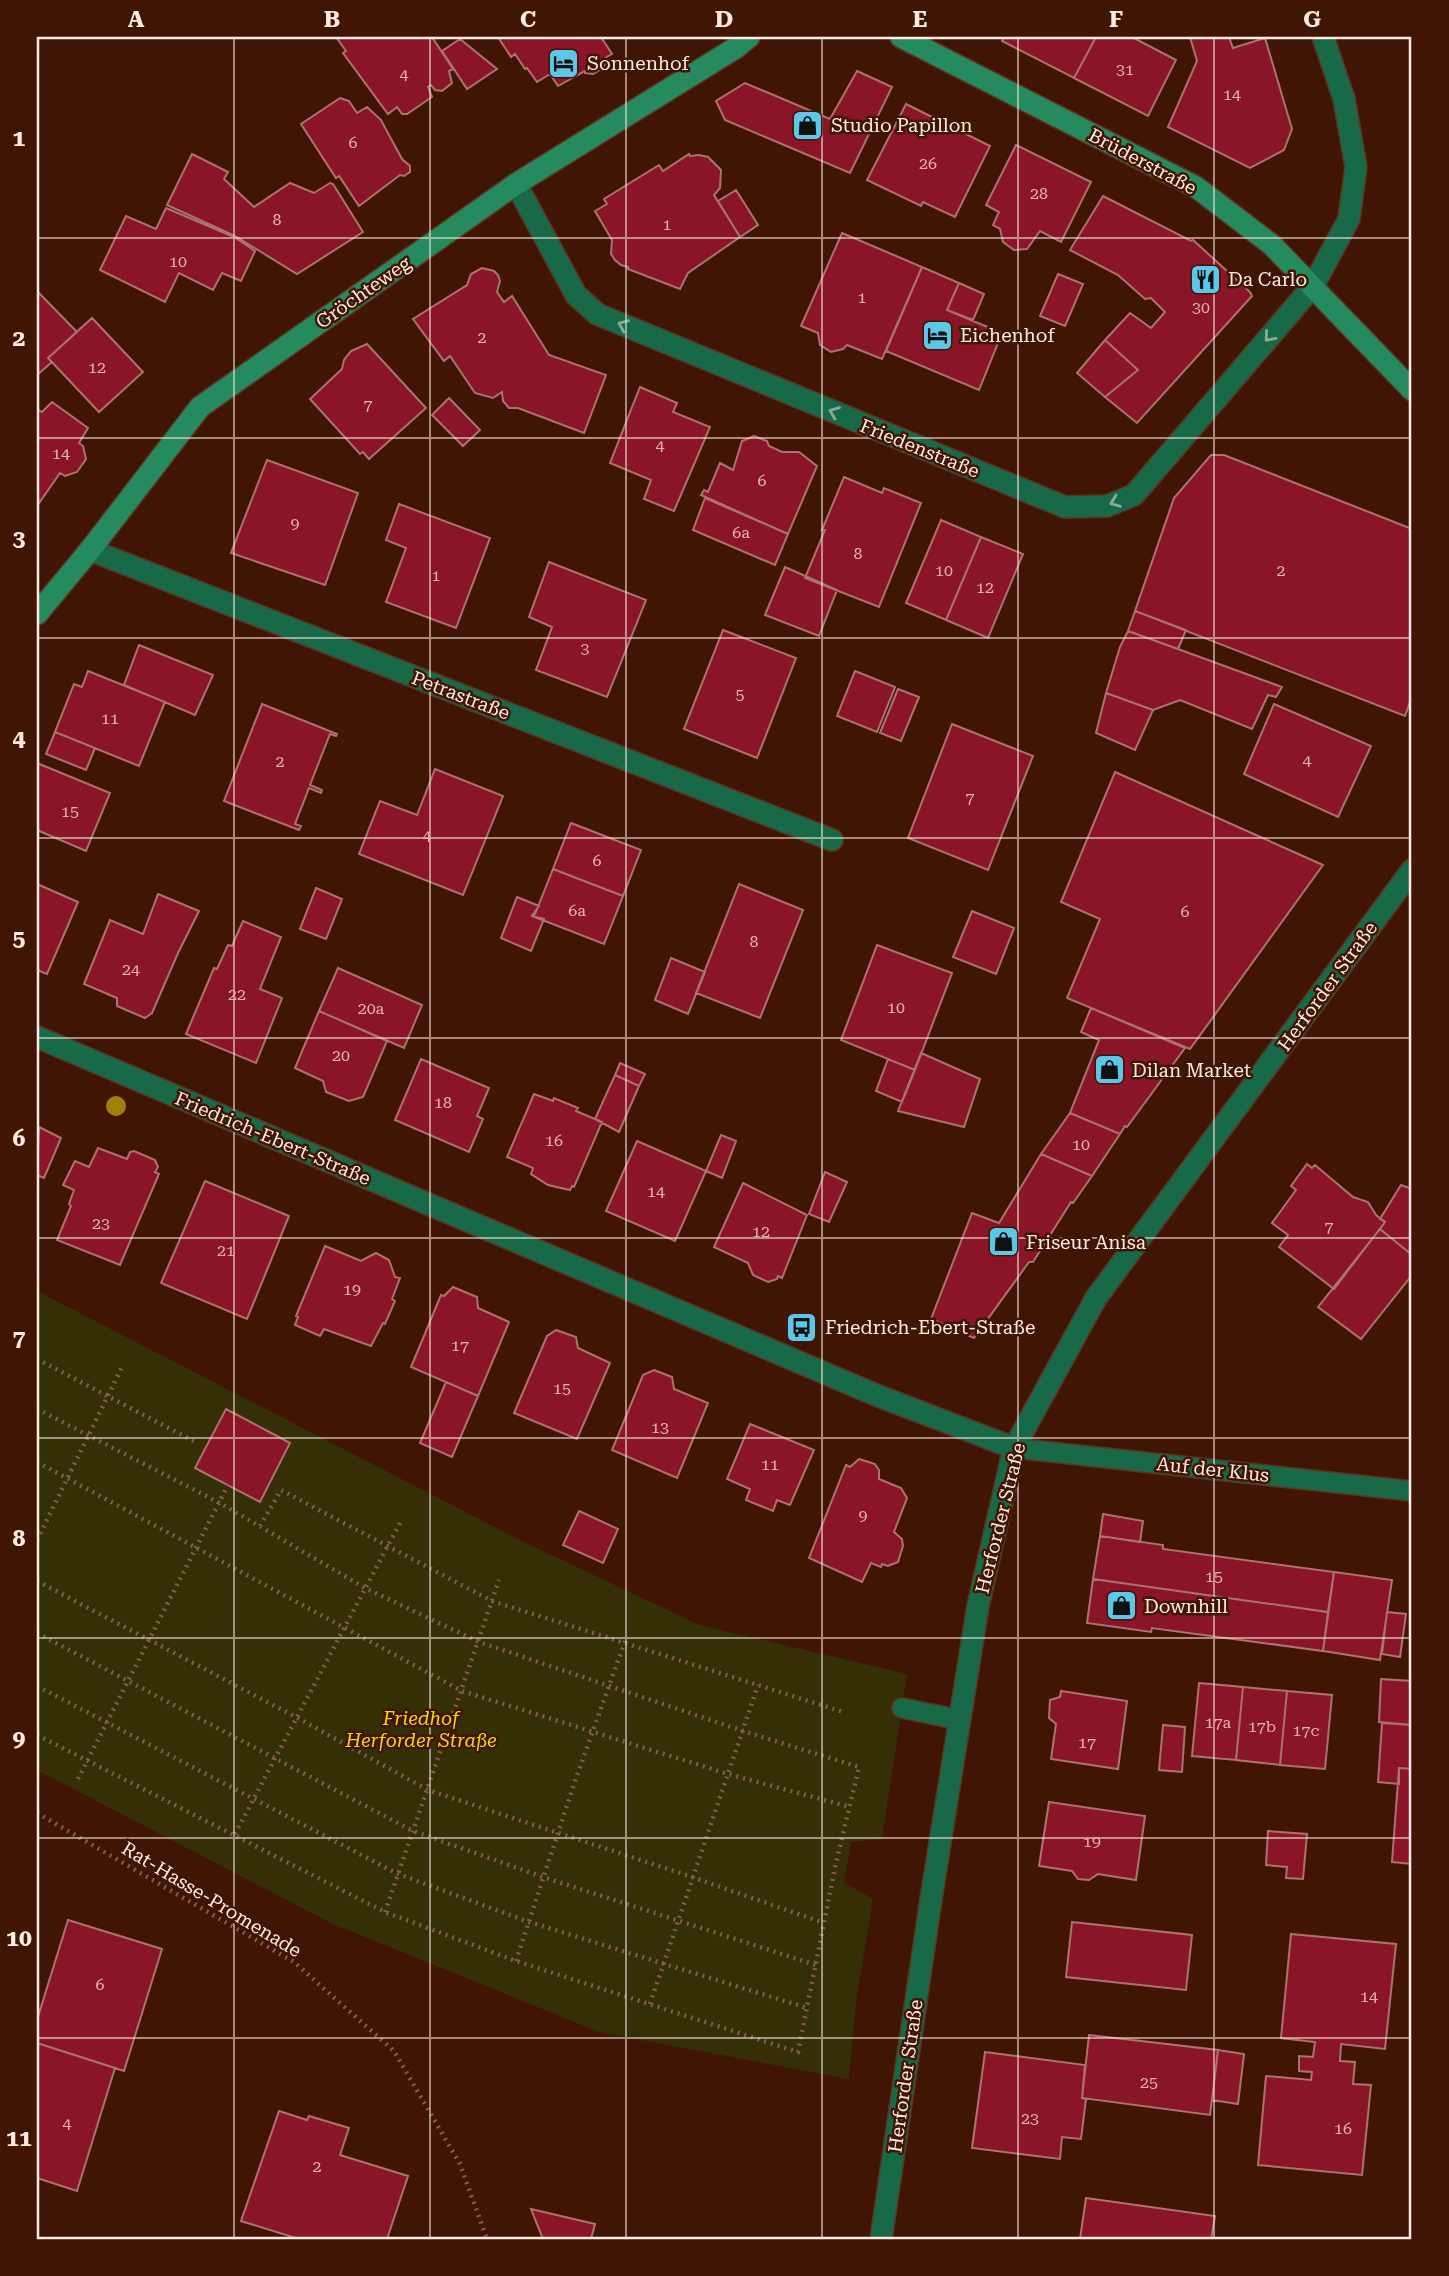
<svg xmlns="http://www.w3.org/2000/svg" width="1449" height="2276" font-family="'Roboto Serif',serif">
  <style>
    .green { fill: #352f05 }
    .building { fill: #8a1526; stroke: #ac7272; stroke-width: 2 }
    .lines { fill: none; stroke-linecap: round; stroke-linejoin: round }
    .lane-casing { stroke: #5b3323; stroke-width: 22 }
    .street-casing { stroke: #5b3323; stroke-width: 24 }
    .secondary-casing { stroke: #5b3323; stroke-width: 24 }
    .path { stroke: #815d50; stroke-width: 4.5; stroke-dasharray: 2 5; stroke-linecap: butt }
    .lane { stroke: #186947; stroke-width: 19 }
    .street { stroke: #186947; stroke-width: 21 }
    .secondary { stroke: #258b5f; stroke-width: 21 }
    .tree { fill: #a2800d }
    .oneway { stroke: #8aaa96 }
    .grid { fill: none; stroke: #fdebe4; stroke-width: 2; stroke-opacity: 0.55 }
    .labels { text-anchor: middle; stroke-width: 5; stroke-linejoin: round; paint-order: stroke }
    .number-label { font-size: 16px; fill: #e0b6b4 }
    .poi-label { font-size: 19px; fill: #fdebe4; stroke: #411504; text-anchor: start }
    .street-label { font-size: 19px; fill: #fdebe4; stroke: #411504 }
    .park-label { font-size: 19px; font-style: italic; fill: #f2d814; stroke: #411504 }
    .neatline { fill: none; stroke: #fdebe4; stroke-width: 2.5 }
    .grid-label { font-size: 23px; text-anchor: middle; font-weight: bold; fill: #fdebe4 }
  </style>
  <rect width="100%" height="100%" fill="#411504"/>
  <path class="green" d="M37,1291L518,1539L699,1625L907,1674L882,1839L851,1842L844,1882L873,1899L856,2002L849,2079L599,2032L333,1924L37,1770Z"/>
  <path class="building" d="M336,37H432L453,69L449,71L452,83L442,91L435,90L431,85L428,87L432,97L407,114H402L397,107L388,114L343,53L346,51Z
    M498,37H601L612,54L605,58V67L593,74L585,73V71L558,86L550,74L537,82L527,68L525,69L515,54L511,57Z
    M1004,37H1096L1074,78L1002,41Z
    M1096,37H1132L1176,60L1148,116L1074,78Z
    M1190,37H1229L1233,48L1265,38L1292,129L1284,150L1250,168L1168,127L1197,61Z
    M460,39L497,69L467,89L442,51Z
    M857,71L892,87L850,173L725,120L716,101L745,83L830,119Z
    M340,98L349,101L357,113L367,107L381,120L402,159L410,166V172L404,176L400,175L359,206L339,176L336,178L301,124Z
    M906,104L990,146L955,217L923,202L921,206L867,180Z
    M1016,145L1091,182L1061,242L1040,231L1027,249L1014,250L1003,242L1000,229L993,225L999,212L986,205Z
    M192,154L228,172L224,179L254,207L290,183L314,193L330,183L333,184L363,232L297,274L235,236L167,205Z
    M689,154L690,156L699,155L708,157L721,170L720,188L714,195L740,237L688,273L680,289L628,269V267L621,265L615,260L611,254L612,240L595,211L607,204L604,199L659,165L663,171Z
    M736,190L758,225L740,237L718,201Z
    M1103,196L1191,241L1193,240L1250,292L1252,296L1137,423L1105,397L1138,370L1105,340L1130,313L1151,328L1165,312L1151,298L1145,299L1118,275L1070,250Z
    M166,208L234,237L255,251L241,281L222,273L213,290L179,273L165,302L100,270L126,216L156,229Z
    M842,233L922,267L882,359L847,345L843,349L831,352L820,345L818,333L801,326Z
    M922,267L959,283L947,310L1002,333L979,390L886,351Z
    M482,268L494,271L498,275L500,281L497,292L504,302L512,296L549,355L606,375L584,433L518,408H509L503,401L502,392L493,398L475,393L450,356L444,361L413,319L467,285L471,274Z
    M1058,274L1083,284L1065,326L1040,316Z
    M959,283L984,294L973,320L947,310Z
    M37,291L77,332L48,358L52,362L37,375Z
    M92,318L143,372L99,412L48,358Z
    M1105,340L1138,370L1105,397L1077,373Z
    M367,344L426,408L369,459L363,452L360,454L310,399L342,369L344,360L351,351Z
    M640,387L677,403L673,412L710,427L674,511L644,499L651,480L610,463Z
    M449,398L480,430L463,446L432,415Z
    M52,402L88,428L79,443L83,446L86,459L77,472L65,476L60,473L37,506V409L42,412Z
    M754,436L767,441L769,446L782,452H799L817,466L788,534L701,495L704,490L708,492L720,463L733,470L742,441Z
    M1211,455H1224L1412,529V696L1405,716L1135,611L1174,498Z
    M267,460L358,493L325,585L231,553Z
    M844,477L882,493L884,488L921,503L879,607L805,578L825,530H822Z
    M705,498L788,534L775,565L693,530Z
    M399,504L490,538L456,628L386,602L406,548L386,540Z
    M941,520L981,537L946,620L906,603Z
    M981,537L1023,554L988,638L946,620Z
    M549,562L646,600L607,697L536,670L552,627L529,617Z
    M785,567L837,590L819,636L765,615Z
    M1135,611L1186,630L1178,649L1128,631Z
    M723,630L796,658L757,758L684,729Z
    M1128,631L1178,649L1282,687L1276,697L1268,695L1252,729L1180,700L1153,710L1106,693L1120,647Z
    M139,645L213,675L195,715L124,685Z
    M88,671L165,702L139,766L55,732L74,684L82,687Z
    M855,671L895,687L877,732L837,716Z
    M898,689L919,697L901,741L880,733Z
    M1106,693L1153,710L1135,750L1096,733Z
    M262,704L337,734L336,736L330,734L310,785L322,790L321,793L309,788L295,824L301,826L299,830L224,801Z
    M1274,704L1371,746L1338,817L1244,774Z
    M952,724L1033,756L988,870L908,838Z
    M55,732L95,748L86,770L46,754Z
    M37,763L110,793L86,851L37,830Z
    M435,769L503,796L463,895L359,854L380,801L417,815Z
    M1115,772L1323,865L1190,1049L1067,998L1100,919L1061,902Z
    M571,823L641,850L623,896L553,869Z
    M553,869L623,896L604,944L532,916L535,914Z
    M37,884L78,902L47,974L37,970Z
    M739,884L803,910L760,1018L696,993Z
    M316,888L342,899L326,939L300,929Z
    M158,894L199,911L178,953L152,1013L145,1018L117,1006V998L84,984L110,920L143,934Z
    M517,897L539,906L532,916L544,919L531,951L501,938Z
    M972,911L1014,928L996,974L953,957Z
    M243,921L281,937L260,989L282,998L256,1063L186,1034L214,968L217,969L228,945L232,946Z
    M877,945L952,973L915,1070L841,1040Z
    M671,958L705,972L688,1014L655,1000Z
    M338,968L422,1005L404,1048L319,1011Z
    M1091,1008L1185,1048L1127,1127L1125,1126L1120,1134L1070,1113L1099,1040L1081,1032Z
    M319,1011L387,1041L363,1097L349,1101L326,1092L323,1081L295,1068Z
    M921,1053L980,1079L964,1127L898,1111Z
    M421,1059L489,1088L477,1116L483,1119L469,1152L395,1120Z
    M888,1059L915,1070L902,1102L876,1091Z
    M620,1063L645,1074L639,1086L615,1075Z
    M615,1075L639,1086L619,1132L595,1119Z
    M534,1094L553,1101L554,1098L578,1108L576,1111L602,1122L574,1187L572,1186L570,1190L548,1185L531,1174L533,1168L507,1157Z
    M1070,1113L1120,1134L1092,1176L1041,1154Z
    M39,1127L61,1138L44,1178L37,1175Z
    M721,1135L736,1141L722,1178L706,1171Z
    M637,1141L706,1171L675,1241L606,1211Z
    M98,1148L127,1159L130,1152L134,1151L155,1160L158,1167L155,1172L159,1174L120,1265L57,1240L71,1206L69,1204L74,1190L63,1185L75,1161L89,1167Z
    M1041,1154L1092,1176L1073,1203L1071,1202L1033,1262H1029L974,1338L931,1319L972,1213L999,1223Z
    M1307,1164L1312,1168L1315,1165L1353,1197L1368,1202L1376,1215L1385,1222L1334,1289L1279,1247L1288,1235L1272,1223L1296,1190L1291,1186Z
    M825,1172L847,1182L829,1222L809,1214Z
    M205,1181L289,1216L247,1319L161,1283Z
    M743,1183L807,1215L782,1278L778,1276L777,1279L768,1282L753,1275L748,1263L714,1247Z
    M1401,1185L1412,1189V1255L1380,1229L1385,1222L1380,1219Z
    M1380,1229L1412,1255V1275L1361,1339L1318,1307Z
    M325,1246L361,1261L376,1253L389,1260L395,1277L400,1278L392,1299L395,1301L385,1324L383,1323L371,1346L324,1329L320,1336L295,1325L298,1317L296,1316Z
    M453,1287L477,1297L478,1308L509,1322L478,1396L411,1367L441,1295L444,1296Z
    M556,1330L576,1337L578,1348L610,1363L577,1439L514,1413L547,1336Z
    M654,1370L672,1377L674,1389L708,1403L677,1478L612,1450L643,1375Z
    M446,1382L478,1396L452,1457L420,1443Z
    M226,1409L290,1443L260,1502L195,1468Z
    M750,1424L814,1450L790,1505L777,1500L773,1511L746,1500L750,1489L727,1479Z
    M859,1459L875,1464L879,1470V1479L901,1488L907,1498L894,1532L902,1539L903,1546L898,1562L888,1566L882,1564L881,1567L871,1563L862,1582L809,1558L846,1465L850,1467Z
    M579,1511L618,1529L603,1563L563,1545Z
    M1103,1514L1143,1521L1140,1542L1100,1536Z
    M1100,1536L1163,1545V1549L1334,1572L1328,1612L1093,1579Z
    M1334,1572L1392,1580L1380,1660L1323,1651Z
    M1093,1579L1328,1612L1323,1651L1152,1628L1151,1632L1087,1623Z
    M1387,1612L1406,1614L1400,1657L1382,1654Z
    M1381,1679L1412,1681V1725L1379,1722Z
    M1199,1683L1243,1687L1236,1760L1192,1756Z
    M1243,1687L1287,1691L1280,1765L1236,1760Z
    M1061,1691L1127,1701L1118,1769L1051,1759L1056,1724L1049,1718L1050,1700L1060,1697Z
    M1287,1691L1332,1695L1325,1769L1280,1765Z
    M1382,1723L1412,1725V1769L1399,1768V1784L1378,1782Z
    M1163,1725L1185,1727L1182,1772L1159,1770Z
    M1399,1768L1412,1769V1864L1392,1862Z
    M1049,1802L1145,1816L1136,1880L1098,1874L1089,1880L1078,1879L1072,1871L1039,1866Z
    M1268,1831L1307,1834L1303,1879L1286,1878L1287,1867L1266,1865Z
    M68,1920L162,1949L124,2071L37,2043V2020Z
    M1072,1922L1192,1935L1186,1990L1066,1977Z
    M1291,1934L1396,1944L1385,2049L1341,2044L1340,2061L1355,2062L1353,2084L1371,2085L1362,2175L1258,2165L1266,2076L1311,2080L1312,2072L1299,2071V2056L1313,2057L1315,2042L1281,2038Z
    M1089,2035L1218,2050L1210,2115L1082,2098Z
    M37,2043L115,2068L77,2191L37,2178Z
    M1218,2050L1244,2054L1238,2104L1212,2100Z
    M985,2052L1085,2065L1082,2098L1086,2099L1081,2139L1062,2137L1060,2159L972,2148Z
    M279,2111L307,2120L309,2116L349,2128L340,2155L408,2176L387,2239H299L241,2221Z
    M1086,2198L1215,2216L1211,2239H1080Z
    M531,2209L595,2224L591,2239H543Z"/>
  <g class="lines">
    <defs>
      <path id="lane" d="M1014,1448L1412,1491
        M902,1708L960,1720"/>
      <path id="street" d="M516,184L576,295L597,314L1065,507L1107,506L1134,495L1313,286L1349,219L1356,167L1344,99L1323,37
        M90,550L832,840
        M37,1037L876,1395L1014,1448
        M881,2239L931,1899L978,1606L1014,1448L1096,1298L1412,870"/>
      <path id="secondary" d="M901,37L1196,187L1272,245L1412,390
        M37,614L90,550L200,407L516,184L737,47L749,37"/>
    </defs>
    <use href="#lane" class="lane-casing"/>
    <use href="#street" class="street-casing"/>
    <use href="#secondary" class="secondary-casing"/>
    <path class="path" d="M37,1359L197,1443
      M37,1409L220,1503L365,1588L479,1642L743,1731L859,1767L836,1863L798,2052L516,1961L385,1912L37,1735
      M37,1462L462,1691L728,1774L850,1807
      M260,1526L281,1490L492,1601L843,1712
      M37,1540L123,1365
      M37,1581L296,1717L428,1790L692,1877L824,1923
      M37,1633L413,1831L543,1877L816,1965
      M37,1686L398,1874L529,1922L807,2008
      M78,1779L228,1485
      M37,1813L294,1962L394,2051L460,2164L487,2239
      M235,1834L401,1521
      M385,1912L499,1580
      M516,1961L575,1781L625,1641
      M650,2004L758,1685"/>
    <use href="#lane" class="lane"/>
    <use href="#street" class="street"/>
    <use href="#secondary" class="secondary"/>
  </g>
  <circle class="tree" cx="116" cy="1106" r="10"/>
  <defs><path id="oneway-chevron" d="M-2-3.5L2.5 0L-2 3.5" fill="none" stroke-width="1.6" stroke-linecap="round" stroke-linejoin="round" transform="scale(1.75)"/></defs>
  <g class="oneway">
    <use href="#oneway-chevron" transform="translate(623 325) rotate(-158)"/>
    <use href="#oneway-chevron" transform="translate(1269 337) rotate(131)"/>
    <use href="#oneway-chevron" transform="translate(834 412) rotate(-158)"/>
    <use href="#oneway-chevron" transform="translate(1115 502) rotate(159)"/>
  </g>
  <path class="grid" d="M234,37V2239M430,37V2239M626,37V2239M822,37V2239M1018,37V2239M1214,37V2239M37,238H1412M37,438H1412M37,638H1412M37,838H1412M37,1038H1412M37,1238H1412M37,1438H1412M37,1638H1412M37,1838H1412M37,2038H1412"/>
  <defs>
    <symbol id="hotel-square" viewBox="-11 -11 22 22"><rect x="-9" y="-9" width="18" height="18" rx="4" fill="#5cc7e7" stroke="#411504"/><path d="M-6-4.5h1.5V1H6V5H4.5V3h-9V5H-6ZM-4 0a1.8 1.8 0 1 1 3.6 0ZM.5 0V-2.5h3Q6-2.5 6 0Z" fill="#111"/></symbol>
    <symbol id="shop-square" viewBox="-11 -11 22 22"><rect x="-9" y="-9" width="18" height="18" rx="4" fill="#5cc7e7" stroke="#411504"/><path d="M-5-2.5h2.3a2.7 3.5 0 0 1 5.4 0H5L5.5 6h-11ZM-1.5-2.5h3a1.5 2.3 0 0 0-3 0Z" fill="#111"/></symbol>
    <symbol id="restaurant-square" viewBox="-11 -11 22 22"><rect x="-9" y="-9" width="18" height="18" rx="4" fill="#5cc7e7" stroke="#411504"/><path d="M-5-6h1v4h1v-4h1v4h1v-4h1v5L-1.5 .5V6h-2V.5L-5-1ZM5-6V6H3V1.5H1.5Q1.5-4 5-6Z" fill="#111"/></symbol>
    <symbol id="bus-square" viewBox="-11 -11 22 22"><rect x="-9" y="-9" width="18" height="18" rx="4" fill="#5cc7e7" stroke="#411504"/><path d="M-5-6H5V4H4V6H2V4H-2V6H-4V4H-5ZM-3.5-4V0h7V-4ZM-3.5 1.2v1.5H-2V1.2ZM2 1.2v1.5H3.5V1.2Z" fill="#111"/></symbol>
  </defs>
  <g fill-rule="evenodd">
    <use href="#hotel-square" x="546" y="46" width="35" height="35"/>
    <use href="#shop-square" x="790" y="108" width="35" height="35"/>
    <use href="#restaurant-square" x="1188" y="262" width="35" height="35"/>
    <use href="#hotel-square" x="920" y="318" width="35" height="35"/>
    <use href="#shop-square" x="1092" y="1052" width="35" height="35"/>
    <use href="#shop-square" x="986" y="1224" width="35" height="35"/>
    <use href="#bus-square" x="784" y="1310" width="35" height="35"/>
    <use href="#shop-square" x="1104" y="1588" width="35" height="35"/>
  </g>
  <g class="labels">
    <g class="number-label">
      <text x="1125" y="75">31</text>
      <text x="404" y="80">4</text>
      <text x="1232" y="100">14</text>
      <text x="353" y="148">6</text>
      <text x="928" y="169">26</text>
      <text x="1039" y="199">28</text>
      <text x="277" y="225">8</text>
      <text x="667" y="230">1</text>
      <text x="178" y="267">10</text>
      <text x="862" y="303">1</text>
      <text x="1201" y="313">30</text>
      <text x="482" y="343">2</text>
      <text x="97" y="373">12</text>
      <text x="368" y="410">7</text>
      <text x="660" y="451">4</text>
      <text x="61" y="459">14</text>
      <text x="762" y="486">6</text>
      <text x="295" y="529">9</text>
      <text x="741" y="538">6a</text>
      <text x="858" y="559">8</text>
      <text x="944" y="576">10</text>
      <text x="1281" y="576">2</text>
      <text x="436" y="581">1</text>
      <text x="985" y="593">12</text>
      <text x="585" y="654">3</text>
      <text x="740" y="700">5</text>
      <text x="110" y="724">11</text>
      <text x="1307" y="766">4</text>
      <text x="280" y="767">2</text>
      <text x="970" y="803">7</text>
      <text x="70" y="817">15</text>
      <text x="427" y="841">4</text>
      <text x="597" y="866">6</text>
      <text x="577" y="916">6a</text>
      <text x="1185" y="917">6</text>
      <text x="754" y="947">8</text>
      <text x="131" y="975">24</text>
      <text x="237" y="1000">22</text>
      <text x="896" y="1013">10</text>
      <text x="371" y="1014">20a</text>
      <text x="341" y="1061">20</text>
      <text x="443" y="1108">18</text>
      <text x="554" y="1146">16</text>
      <text x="1081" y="1150">10</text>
      <text x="656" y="1197">14</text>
      <text x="101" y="1229">23</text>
      <text x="1329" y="1232">7</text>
      <text x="761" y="1237">12</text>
      <text x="226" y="1256">21</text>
      <text x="352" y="1295">19</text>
      <text x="460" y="1351">17</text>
      <text x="562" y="1394">15</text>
      <text x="660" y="1433">13</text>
      <text x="770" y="1470">11</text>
      <text x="863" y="1521">9</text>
      <text x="1214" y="1582">15</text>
      <text x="1218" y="1728">17a</text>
      <text x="1262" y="1732">17b</text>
      <text x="1306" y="1736">17c</text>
      <text x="1087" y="1748">17</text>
      <text x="1092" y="1847">19</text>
      <text x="100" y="1990">6</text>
      <text x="1369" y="2002">14</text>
      <text x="1149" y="2088">25</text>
      <text x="1030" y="2124">23</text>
      <text x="67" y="2129">4</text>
      <text x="1343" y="2134">16</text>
      <text x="317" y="2172">2</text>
    </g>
    <g class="poi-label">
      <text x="587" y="70">Sonnenhof</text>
      <text x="831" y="132">Studio Papillon</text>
      <text x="1228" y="286">Da Carlo</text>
      <text x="960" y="342">Eichenhof</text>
      <text x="1132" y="1077">Dilan Market</text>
      <text x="1026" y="1249">Friseur Anisa</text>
      <text x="825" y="1334">Friedrich-Ebert-Straße</text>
      <text x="1144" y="1613">Downhill</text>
    </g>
    <g class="street-label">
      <text transform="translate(1143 161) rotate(28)" y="7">Brüderstraße</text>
      <text transform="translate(363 292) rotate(-35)" y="7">Gröchteweg</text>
      <text transform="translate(920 448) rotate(22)" y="7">Friedenstraße</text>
      <text transform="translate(461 695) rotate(21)" y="7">Petrastraße</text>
      <text transform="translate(1327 986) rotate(-54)" y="7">Herforder Straße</text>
      <text transform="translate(273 1138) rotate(23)" y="7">Friedrich-Ebert-Straße</text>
      <text transform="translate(1213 1469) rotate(6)" y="7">Auf der Klus</text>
      <text transform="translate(1000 1518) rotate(-76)" y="7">Herforder Straße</text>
      <text transform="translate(212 1899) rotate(31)" y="7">Rat-Hasse-Promenade</text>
      <text transform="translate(905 2076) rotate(-82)" y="7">Herforder Straße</text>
    </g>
    <g class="park-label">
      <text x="421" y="1725">Friedhof<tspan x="421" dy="22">Herforder Straße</tspan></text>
    </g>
  </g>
  <rect width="1449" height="2276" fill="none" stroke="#411504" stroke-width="77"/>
  <rect x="38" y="38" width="1372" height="2200" class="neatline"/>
  <g class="grid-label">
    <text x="136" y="27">A</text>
    <text x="332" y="27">B</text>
    <text x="528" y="27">C</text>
    <text x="724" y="27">D</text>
    <text x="920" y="27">E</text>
    <text x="1116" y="27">F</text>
    <text x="1312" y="27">G</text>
    <text x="19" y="146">1</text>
    <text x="19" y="346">2</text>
    <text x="19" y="546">3</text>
    <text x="19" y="746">4</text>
    <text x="19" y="946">5</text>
    <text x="19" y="1146">6</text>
    <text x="19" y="1346">7</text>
    <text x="19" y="1546">8</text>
    <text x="19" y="1746">9</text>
    <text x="19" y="1946">10</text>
    <text x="19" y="2146">11</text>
  </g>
</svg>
